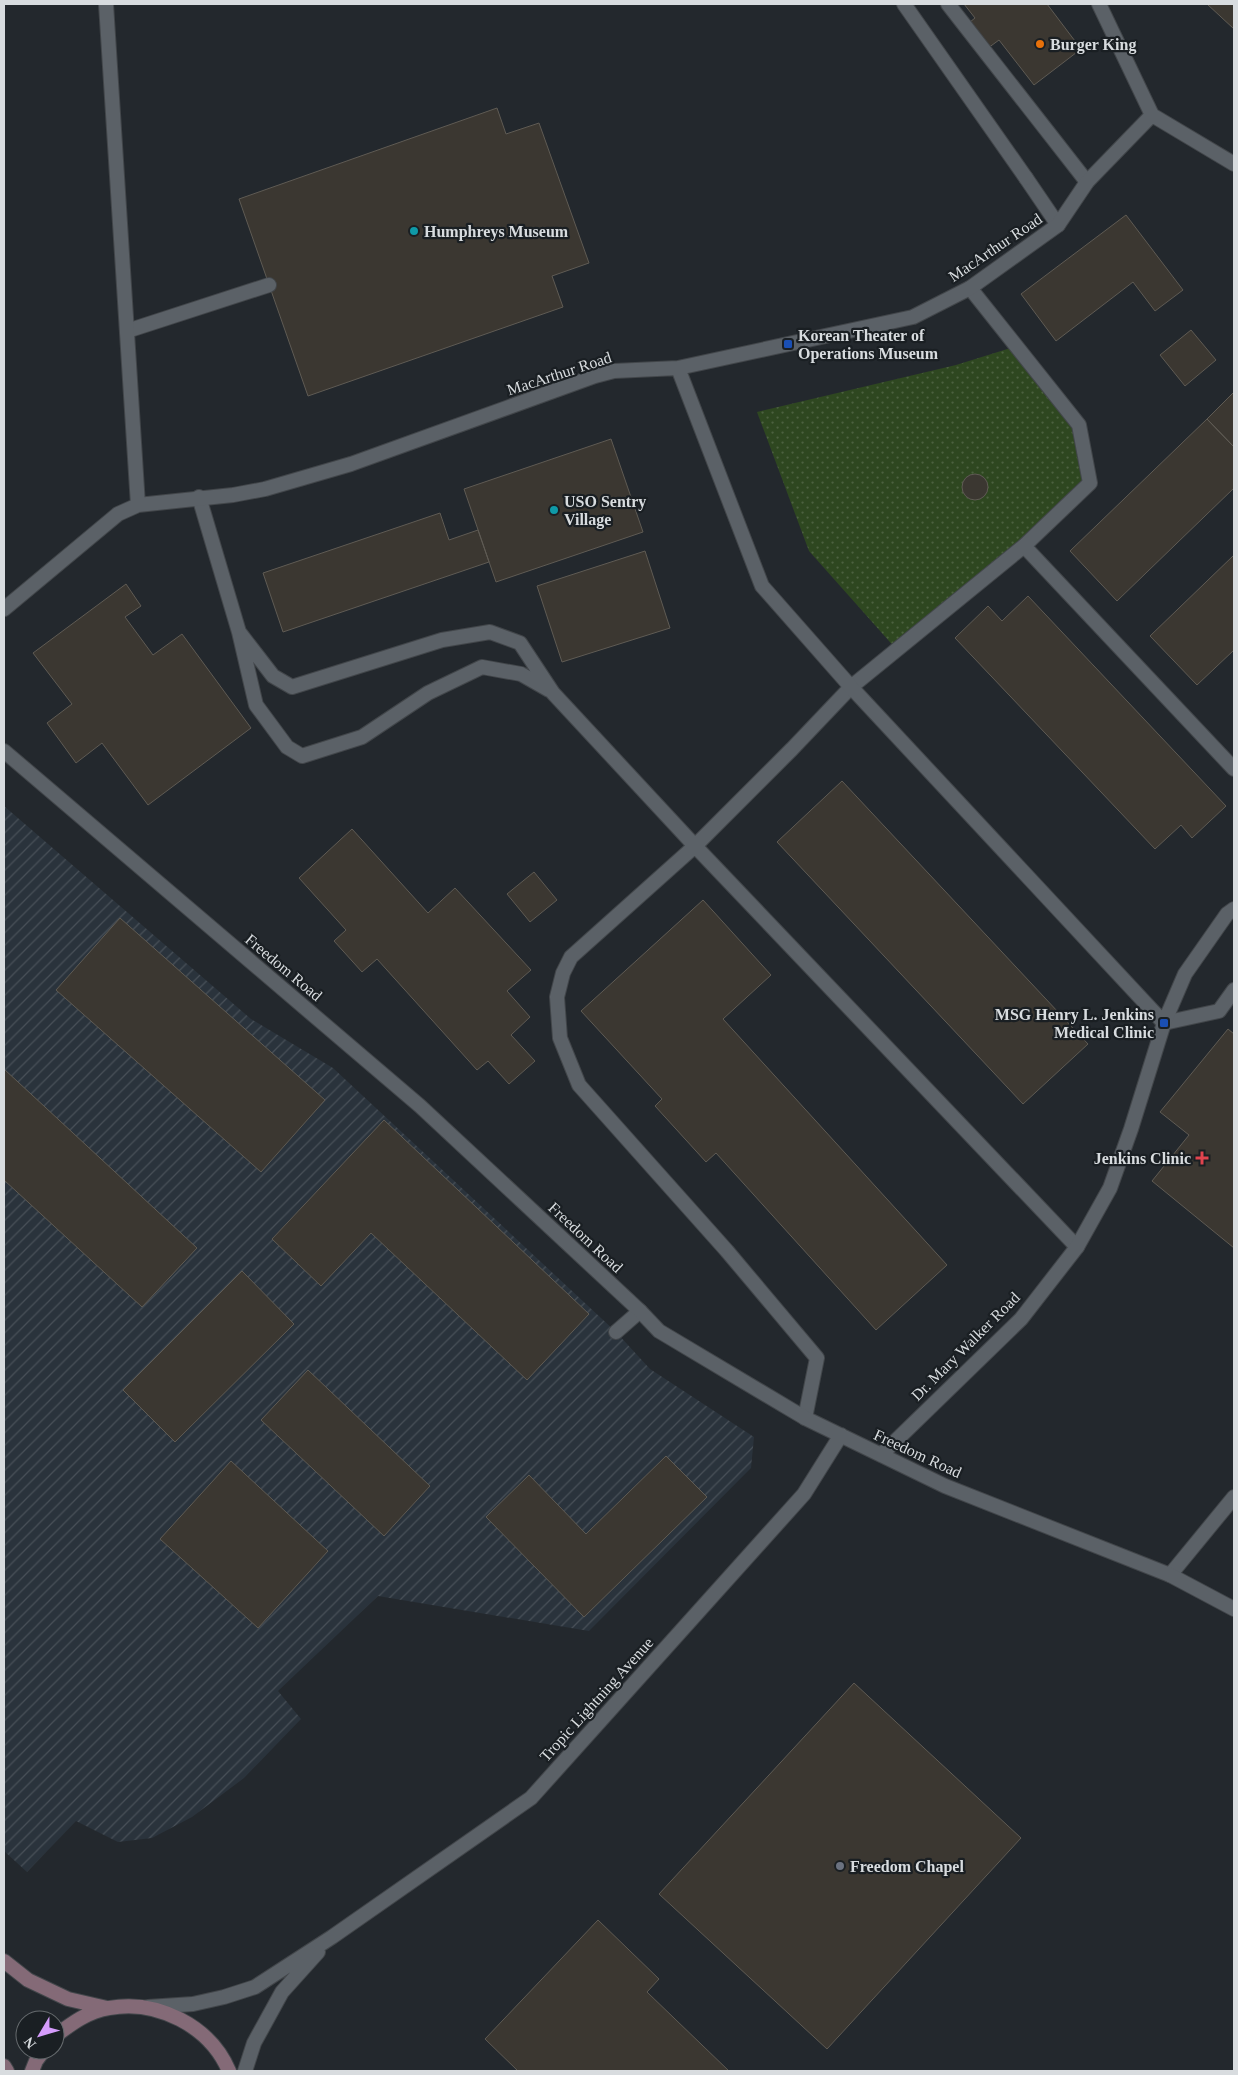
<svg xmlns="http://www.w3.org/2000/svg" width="1238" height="2075" font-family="'Times New Roman',serif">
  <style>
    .industrial { fill: url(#industrial-furrows) }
    .grass { fill: url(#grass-dots) }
    .building { fill: #3b3731; stroke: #5f5b54 }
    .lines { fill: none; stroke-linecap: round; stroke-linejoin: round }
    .service-casing { stroke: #42464a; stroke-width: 16 }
    .minor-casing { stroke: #42464a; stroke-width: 16 }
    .tertiary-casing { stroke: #42464a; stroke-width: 16 }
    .secondary-casing { stroke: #42464a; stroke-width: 16 }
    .service { stroke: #5b6167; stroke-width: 14 }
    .minor { stroke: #5b6167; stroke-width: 14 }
    .tertiary { stroke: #5b6167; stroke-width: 14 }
    .secondary { stroke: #846a77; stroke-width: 14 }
    .food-dot { fill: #e8710a; stroke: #1a1f23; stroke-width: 2 }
    .culture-dot { fill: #0f9aa8; stroke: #1a1f23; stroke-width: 2 }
    .transit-dot { fill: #1a4fb4; stroke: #1a1f23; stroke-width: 2 }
    .health-dot { fill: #e0444e; stroke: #1a1f23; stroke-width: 2 }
    .worship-dot { fill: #6b7280; stroke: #1a1f23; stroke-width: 2 }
    .labels { text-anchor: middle; stroke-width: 4.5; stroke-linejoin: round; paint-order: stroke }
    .poi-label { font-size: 16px; font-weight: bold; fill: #d8dcdf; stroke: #1a1f23; text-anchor: start }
    .street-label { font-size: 16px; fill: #d8dcdf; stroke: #1a1f23 }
  </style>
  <defs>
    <pattern id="industrial-furrows" width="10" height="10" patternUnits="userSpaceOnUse" patternTransform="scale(1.25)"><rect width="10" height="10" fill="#2a333c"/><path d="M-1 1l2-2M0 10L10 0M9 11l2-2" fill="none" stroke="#485058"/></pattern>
    <pattern id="grass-dots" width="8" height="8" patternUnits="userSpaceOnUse" patternTransform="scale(1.25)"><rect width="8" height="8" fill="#2e4720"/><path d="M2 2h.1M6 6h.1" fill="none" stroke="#4c6140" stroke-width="1.8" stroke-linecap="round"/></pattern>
  </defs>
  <rect width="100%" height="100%" fill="#23282d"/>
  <path class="industrial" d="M4,806L251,1019L333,1068L616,1332L650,1369L754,1437L751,1468L589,1631L378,1596L278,1691L301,1719L244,1778L192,1817L152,1838L118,1842L76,1821L27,1872L4,1851Z"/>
  <path class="grass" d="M1017,346L1079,425L1090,483L897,650L809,551L757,412L956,365Z"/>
  <path class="building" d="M964,4H1047L1081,49L1034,85L999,40L984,51L965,26L975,18Z
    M1207,4H1234V29Z
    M497,108L506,134L539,123L589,263L552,276L563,307L308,396L239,199Z
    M1126,215L1183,290L1155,311L1133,282L1056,341L1021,294Z
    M1191,330L1216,360L1185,386L1160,355Z
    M1234,392V447L1207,419Z
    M1207,419L1234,447V488L1117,601L1070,551Z
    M611,439L643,532L496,582L464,489Z
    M962 487a13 13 0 1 1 26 0a13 13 0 1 1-26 0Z
    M440,513L449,540L478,530L489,562L283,632L263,573Z
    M645,551L670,628L562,662L537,586Z
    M1234,555V650L1197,685L1150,636Z
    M126,584L141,606L125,617L153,655L182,634L251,728L148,805L102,743L76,763L47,723L72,704L33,653Z
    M1028,596L1226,806L1192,838L1181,825L1155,849L955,638L988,606L1002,621Z
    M842,781L1088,1044L1023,1104L777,842Z
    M352,829L428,913L455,888L531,970L507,991L530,1017L511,1035L535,1061L509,1084L488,1061L477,1070L377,959L362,972L334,941L346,930L299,878Z
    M534,872L557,900L530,922L507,894Z
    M703,900L771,975L723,1019L947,1265L876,1330L716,1153L706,1162L655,1106L662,1099L581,1011Z
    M120,918L325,1100L261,1172L56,990Z
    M1228,1029L1234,1034V1248L1152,1181L1189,1135L1160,1112Z
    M4,1069L197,1248L142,1307L4,1180Z
    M384,1120L589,1314L527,1380L371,1233L321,1286L272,1239Z
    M242,1271L294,1324L175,1442L123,1390Z
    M308,1370L430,1486L384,1536L261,1420Z
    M666,1456L707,1497L584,1617L486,1517L529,1475L586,1534Z
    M231,1461L328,1551L258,1628L160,1539Z
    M854,1683L1021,1838L827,2049L659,1894Z
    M598,1920L659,1979L647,1992L729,2071H518L485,2039Z"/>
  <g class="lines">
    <defs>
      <path id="service" d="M948,4L1087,182
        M127,331L269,285
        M199,497L239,632L256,705L287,747L302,756L362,737L428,693L482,667L521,674L549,690
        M1024,546L1234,769
        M239,632L273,676L292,687L442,640L490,632L520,643L553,693L695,846L1077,1247
        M1164,1023L1219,1011L1234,990
        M616,1332L640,1311
        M805,1418L817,1358L727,1251L579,1085L560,1038L557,997L563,973L571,957L695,846L792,749L851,687L1024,546L1090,483L1079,425L970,288
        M1170,1575L1234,1497"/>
      <path id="minor" d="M1026,178L1058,225"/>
      <path id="tertiary" d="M106,4L138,505
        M904,4L1026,178
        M1099,4L1152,115
        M1152,115L1234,164
        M678,368L762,586L851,687L1164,1023
        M4,609L118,514L138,505L233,495L265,489L351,464L595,376L614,371L678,368L913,317L970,288L1058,225L1087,182L1152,115
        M4,751L420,1106L640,1311L659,1331L805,1418L945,1486L1170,1575L1234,1609
        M881,1455L1021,1319L1077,1247L1110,1188L1131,1129L1164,1023L1185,974L1227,914L1234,909
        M148,2007L193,2004L224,1997L255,1987L332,1937L531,1798L804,1494L841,1435
        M245,2071L254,2043L282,1992L318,1952"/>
      <path id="secondary" d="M4,1961L28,1980L68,1999L107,2008
        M55,2036C71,2024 88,2011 109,2008C157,1999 210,2026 229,2071
        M4,2066L7,2071
        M32,2071L36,2061L44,2050"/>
    </defs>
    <use href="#service" class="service-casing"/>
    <use href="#minor" class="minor-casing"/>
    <use href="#tertiary" class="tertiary-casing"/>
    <use href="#secondary" class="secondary-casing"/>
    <use href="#service" class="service"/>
    <use href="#minor" class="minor"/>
    <use href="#tertiary" class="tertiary"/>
    <use href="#secondary" class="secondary"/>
  </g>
  <circle class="food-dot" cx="1040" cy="44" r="5"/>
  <g class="culture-dot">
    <circle cx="414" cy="231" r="5"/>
    <circle cx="554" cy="510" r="5"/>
  </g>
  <g class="transit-dot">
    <rect x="783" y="339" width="10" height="10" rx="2.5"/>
    <rect x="1159" y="1018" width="10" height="10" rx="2.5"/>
  </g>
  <path class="health-dot" d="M1199.5 1150.5h5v5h5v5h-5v5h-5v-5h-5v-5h5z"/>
  <circle class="worship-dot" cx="840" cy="1866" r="5"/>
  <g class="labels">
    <g class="poi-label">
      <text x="1050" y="50">Burger King</text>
      <text x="424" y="237">Humphreys Museum</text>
      <text x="798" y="341">Korean Theater of<tspan x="798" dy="18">Operations Museum</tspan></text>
      <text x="564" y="507">USO Sentry<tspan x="564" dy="18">Village</tspan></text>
      <text x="1154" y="1020" text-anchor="end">MSG Henry L. Jenkins<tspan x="1154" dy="18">Medical Clinic</tspan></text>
      <text x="1191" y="1164" text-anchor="end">Jenkins Clinic</text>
      <text x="850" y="1872">Freedom Chapel</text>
    </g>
    <g class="street-label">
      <text transform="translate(995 247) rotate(-34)" y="6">MacArthur Road</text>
      <text transform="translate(559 373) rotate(-18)" y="6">MacArthur Road</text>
      <text transform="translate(284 967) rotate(40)" y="6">Freedom Road</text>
      <text transform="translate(586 1237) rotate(43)" y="6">Freedom Road</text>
      <text transform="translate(965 1346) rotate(-45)" y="6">Dr. Mary Walker Road</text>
      <text transform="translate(918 1453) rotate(25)" y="6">Freedom Road</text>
      <text transform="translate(596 1699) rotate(-48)" y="6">Tropic Lightning Avenue</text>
    </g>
  </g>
  <rect width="1238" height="2075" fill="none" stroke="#d8dcdf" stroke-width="10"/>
  <g transform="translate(40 2035) rotate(232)"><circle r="24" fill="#1a1f23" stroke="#666b6e"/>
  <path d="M0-4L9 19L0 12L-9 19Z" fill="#d59cfb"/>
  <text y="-8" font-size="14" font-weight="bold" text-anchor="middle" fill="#d8dcdf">N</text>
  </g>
</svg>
